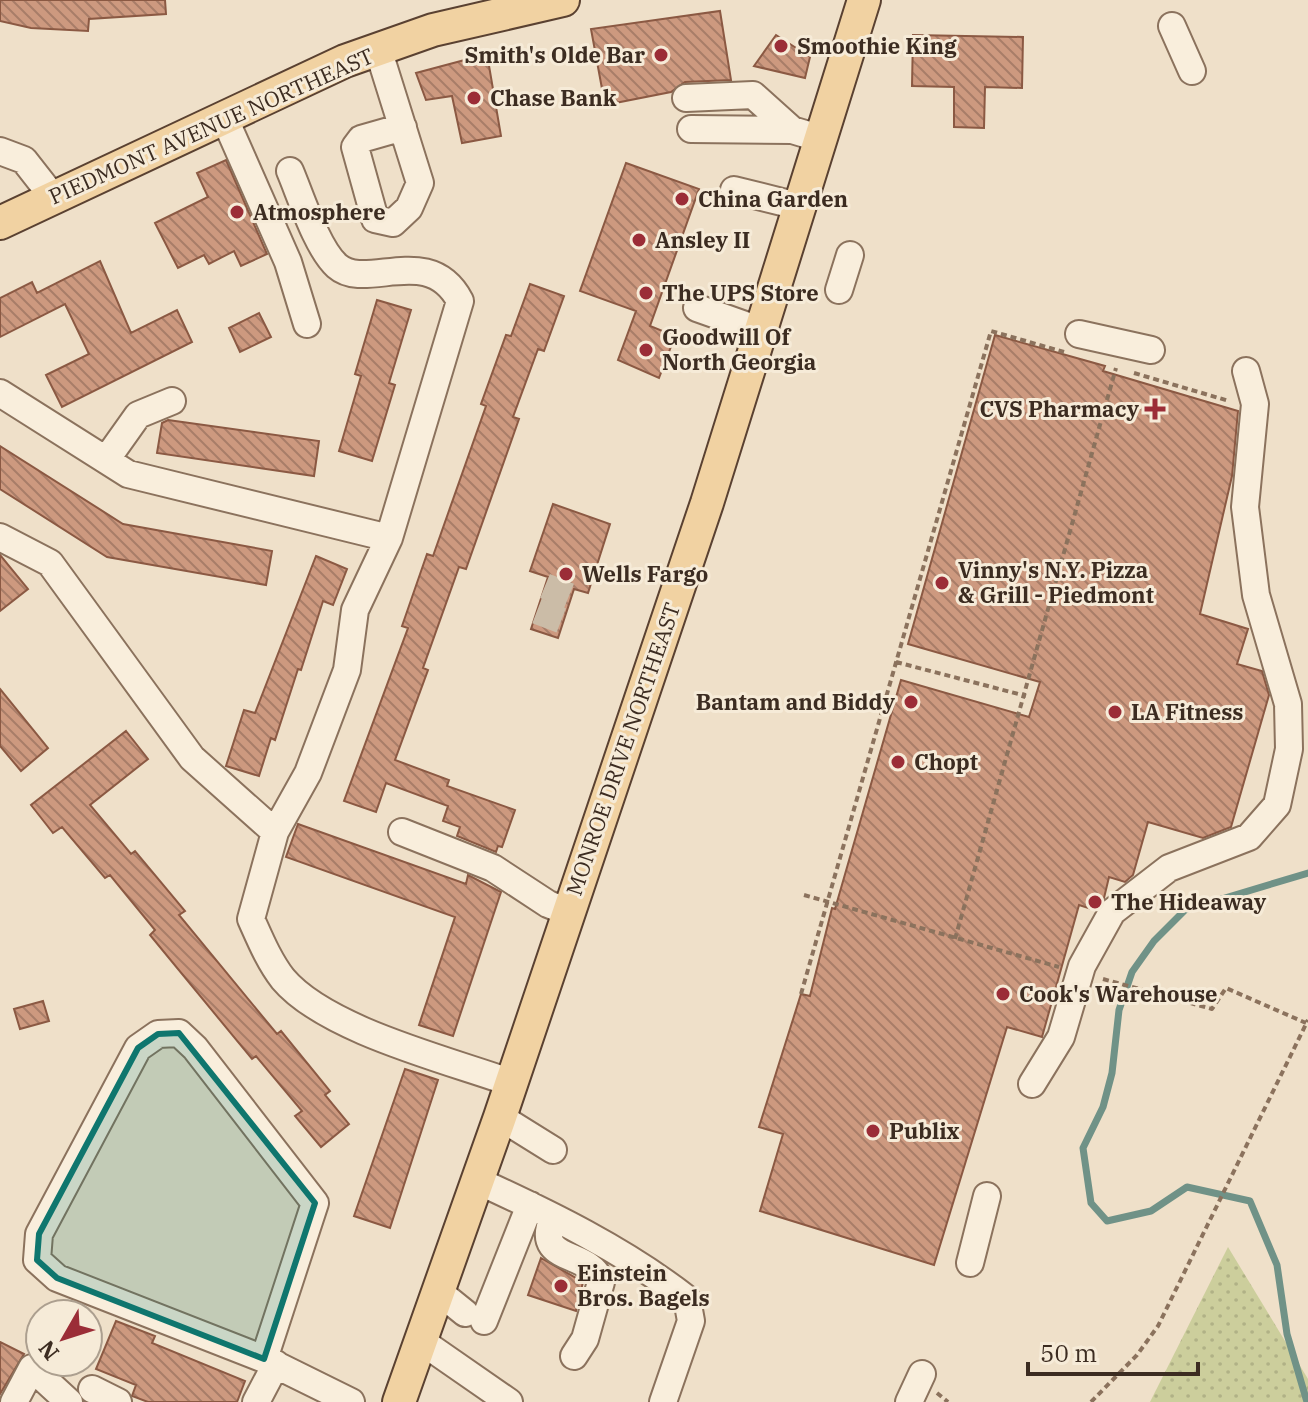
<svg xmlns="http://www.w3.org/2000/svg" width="1308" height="1402" font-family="'IBM Plex Serif',serif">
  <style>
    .grass { fill: url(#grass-dots) }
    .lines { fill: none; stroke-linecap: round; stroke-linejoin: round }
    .stream { stroke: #709287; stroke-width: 7 }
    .building { fill: url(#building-back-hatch); stroke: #8b5943; stroke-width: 2 }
    .minor-tunnel { stroke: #cbbca7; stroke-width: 26; stroke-dasharray: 26 13; stroke-linecap: butt }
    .minor-casing { stroke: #8b725d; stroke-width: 30 }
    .major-casing { stroke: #5a4131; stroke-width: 36 }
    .path { stroke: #8b725d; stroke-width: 4; stroke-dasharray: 6 4; stroke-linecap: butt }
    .minor { stroke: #f9eedc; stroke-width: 26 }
    .major { stroke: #f1d2a2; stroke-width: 32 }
    .marked { fill: #0f766e; fill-opacity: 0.2; stroke: #0f766e; stroke-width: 6; stroke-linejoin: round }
    .poi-dot { fill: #9b2d37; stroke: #f6ebd8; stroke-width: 3 }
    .labels { text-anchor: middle; stroke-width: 6; stroke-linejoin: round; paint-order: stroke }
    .poi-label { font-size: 22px; font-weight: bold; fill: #3c2c21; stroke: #f6ebd8; text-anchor: start }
    .street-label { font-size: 22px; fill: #3c2c21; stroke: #f6ebd8 }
  </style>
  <defs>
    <pattern id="grass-dots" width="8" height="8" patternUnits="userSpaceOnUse" patternTransform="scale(2)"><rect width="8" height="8" fill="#ccce9c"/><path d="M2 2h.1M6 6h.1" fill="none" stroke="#b0b186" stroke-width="1.8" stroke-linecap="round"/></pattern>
    <pattern id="building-back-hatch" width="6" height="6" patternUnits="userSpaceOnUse" patternTransform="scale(2)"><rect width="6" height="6" fill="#cd997f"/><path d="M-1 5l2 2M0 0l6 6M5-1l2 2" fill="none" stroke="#a87d68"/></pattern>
  </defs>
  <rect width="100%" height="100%" fill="#efe0c9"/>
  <path class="grass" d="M1228,1247L1308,1379V1402H1150Z"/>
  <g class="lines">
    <path class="stream" d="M1307,1402L1287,1334L1277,1265L1250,1201L1187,1187L1151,1211L1107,1221L1091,1203L1083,1148L1103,1107L1112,1073L1119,1010L1132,972L1154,941L1185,910L1308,873"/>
  </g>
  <path class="building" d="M0,0H165L166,14L89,19L88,31L31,28L0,21Z
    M720,11L731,80L685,82L671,92L605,105L591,29Z
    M776,35L810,57L805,78L754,66Z
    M913,35L1023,37L1022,88L985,87L984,128L954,127V87L912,86Z
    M487,54L501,136L462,143L452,96L426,100L416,73Z
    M226,160L267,254L241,266L234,251L209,264L204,255L178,268L155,223L208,197L197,173Z
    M626,163L699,189L650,326L675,336L659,378L618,360L636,311L580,291Z
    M100,261L131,333L177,310L192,342L62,407L46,375L89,354L65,304L0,337V298L32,282L37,293Z
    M530,284L564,296L544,351L538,349L513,417L519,419L466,569L459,567L423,668L428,670L395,760L449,780L447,786L515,810L502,847L498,846L496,852L457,836L460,827L443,821L448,806L386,783L376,812L344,801L408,628L402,626L427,554L433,556L486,406L481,404L506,335L511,336Z
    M377,300L411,310L389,383L395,385L372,461L339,451L361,376L355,374Z
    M259,313L271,337L240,352L229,328Z
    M995,335L1105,366L1103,371L1238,411L1232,476L1200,614L1248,629L1237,664L1262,671L1269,695L1231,827L1203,838L1148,822L1133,875L1125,882L1109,877L1104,898L1095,910L1079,905L1042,1037L1007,1027L934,1265L760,1211L783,1134L759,1127L801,994L810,996L832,908L835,909L901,680L1029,717L1040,682L908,644Z
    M168,420L319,441L314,476L157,453L162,423Z
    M0,446L123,524L272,551L266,585L107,557L0,489Z
    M553,504L610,524L588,593L574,589L558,638L531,629L548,577L530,571Z
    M0,555L28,589L0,611Z
    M316,556L347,569L333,605L323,601L301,670L298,669L275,740L271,738L259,776L226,766L244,710L255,713Z
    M0,689L48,748L21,771L0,746Z
    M126,731L148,759L90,805L131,854L135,851L185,911L179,915L277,1034L281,1031L330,1091L325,1095L349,1124L321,1147L295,1116L302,1111L256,1056L252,1059L150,935L155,930L110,875L105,878L62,827L53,833L31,805Z
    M298,824L466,884L468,875L501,892L453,1036L419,1025L455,917L286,857Z
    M43,1001L49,1021L20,1029L14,1009Z
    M405,1069L438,1080L390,1228L354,1216Z
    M541,1258L583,1282L576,1311L528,1295Z
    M116,1321L155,1336L152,1343L245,1381L237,1402H148L132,1396L136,1385L96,1369Z
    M0,1342L24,1354L0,1394Z"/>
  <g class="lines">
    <path class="minor-tunnel" d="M545,586L572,597
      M537,611L563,621"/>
    <defs>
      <path id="minor" d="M1172,26L1192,71
        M378,49L420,183L409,208L393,223L375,219L355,147L361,139L403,127
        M686,98L753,95L792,130L822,139
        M224,117L288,262L307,324
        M691,129L792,130
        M0,151L24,160L53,197
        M290,171C301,197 317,248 337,266C366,292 429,242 460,301L389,538L355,610L347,670L308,773L275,832L251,919C260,939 269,961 283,979C326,1030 448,1060 512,1083
        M734,190L802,207
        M839,290L850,255
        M697,308L762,331
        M1079,334L1151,350
        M0,393L128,474L389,538
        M106,460L138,415L172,401
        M0,537L50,563L192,758L275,832
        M402,832L493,868L548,904L568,912
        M1032,1084L1061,1037L1082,966L1112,912L1169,868L1249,837L1277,805L1289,749L1288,704L1256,595L1245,507L1255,404L1246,371
        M500,1117L553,1150
        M478,1181C550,1214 624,1250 687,1299L691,1321L663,1402
        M553,1218C533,1264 590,1249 601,1282L585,1339L574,1356
        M970,1263L987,1196
        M439,1292L465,1313
        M484,1321L530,1205
        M421,1341L509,1402
        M264,1359L315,1203L195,1048L179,1033L158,1034L138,1048L39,1234L37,1260L57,1278L264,1359L351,1402
        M92,1389L118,1402
        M14,1402L32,1368L69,1402
        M256,1402L276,1364
        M909,1402L922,1374"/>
      <path id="major" d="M0,223L345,61L433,30L563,0
        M399,1402L500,1117L707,503L864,0"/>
    </defs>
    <use href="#minor" class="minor-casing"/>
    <use href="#major" class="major-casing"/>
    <path class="path" d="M1134,373L1229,401
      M896,662L1026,696
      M804,895L1059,967
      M955,939L1116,368
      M1103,979L1212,1009L1226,988L1306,1023
      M801,994L991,331L1064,352
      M937,1393L948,1402
      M1091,1402L1137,1355L1158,1326L1308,1020"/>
    <use href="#minor" class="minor"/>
    <use href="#major" class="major"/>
  </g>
  <path class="marked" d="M179,1033L315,1203L264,1359L57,1278L37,1260L39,1234L138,1048L158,1034Z"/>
  <g class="poi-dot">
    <circle cx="781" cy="46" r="8"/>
    <circle cx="661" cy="55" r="8"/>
    <circle cx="474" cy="98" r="8"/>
    <circle cx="682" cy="199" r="8"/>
    <circle cx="237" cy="212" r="8"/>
    <circle cx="639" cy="240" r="8"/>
    <circle cx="646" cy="293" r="8"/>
    <circle cx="646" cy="350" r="8"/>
    <path d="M1151 397h8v8h8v8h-8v8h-8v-8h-8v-8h8z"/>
    <circle cx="566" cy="574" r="8"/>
    <circle cx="942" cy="583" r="8"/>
    <circle cx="911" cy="702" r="8"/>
    <circle cx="1115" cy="712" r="8"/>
    <circle cx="898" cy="762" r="8"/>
    <circle cx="1095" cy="902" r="8"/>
    <circle cx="1003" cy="994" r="8"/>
    <circle cx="873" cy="1131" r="8"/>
    <circle cx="561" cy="1286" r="8"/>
  </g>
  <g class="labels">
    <g class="poi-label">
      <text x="797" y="54">Smoothie King</text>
      <text x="645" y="63" text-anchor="end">Smith's Olde Bar</text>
      <text x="490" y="106">Chase Bank</text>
      <text x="698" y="207">China Garden</text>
      <text x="253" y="220">Atmosphere</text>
      <text x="655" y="248">Ansley II</text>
      <text x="662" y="301">The UPS Store</text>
      <text x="662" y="345">Goodwill Of<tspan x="662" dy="25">North Georgia</tspan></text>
      <text x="1139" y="417" text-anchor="end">CVS Pharmacy</text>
      <text x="958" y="578">Vinny's N.Y. Pizza<tspan x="958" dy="25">&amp; Grill - Piedmont</tspan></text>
      <text x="582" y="582">Wells Fargo</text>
      <text x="895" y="710" text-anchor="end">Bantam and Biddy</text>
      <text x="1131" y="720">LA Fitness</text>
      <text x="914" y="770">Chopt</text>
      <text x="1111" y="910">The Hideaway</text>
      <text x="1019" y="1002">Cook's Warehouse</text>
      <text x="889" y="1139">Publix</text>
      <text x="577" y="1281">Einstein<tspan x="577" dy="25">Bros. Bagels</tspan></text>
    </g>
    <g class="street-label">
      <text transform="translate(211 126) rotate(-24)" y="8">PIEDMONT AVENUE NORTHEAST</text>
      <text transform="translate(623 749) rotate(-71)" y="8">MONROE DRIVE NORTHEAST</text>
    </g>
  </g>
  <g transform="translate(64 1338) rotate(231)"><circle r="38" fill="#f6ebd8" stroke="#ac9f8f" stroke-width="2"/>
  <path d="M0-6L14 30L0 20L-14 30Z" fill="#9b2d37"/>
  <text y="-12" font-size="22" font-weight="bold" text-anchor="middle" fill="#3c2c21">N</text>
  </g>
  <path d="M1028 1362v12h170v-12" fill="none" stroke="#3c2c21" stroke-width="4"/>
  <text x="1040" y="1362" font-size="24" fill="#3c2c21" stroke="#f6ebd8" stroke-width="6" paint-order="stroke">50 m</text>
</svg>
